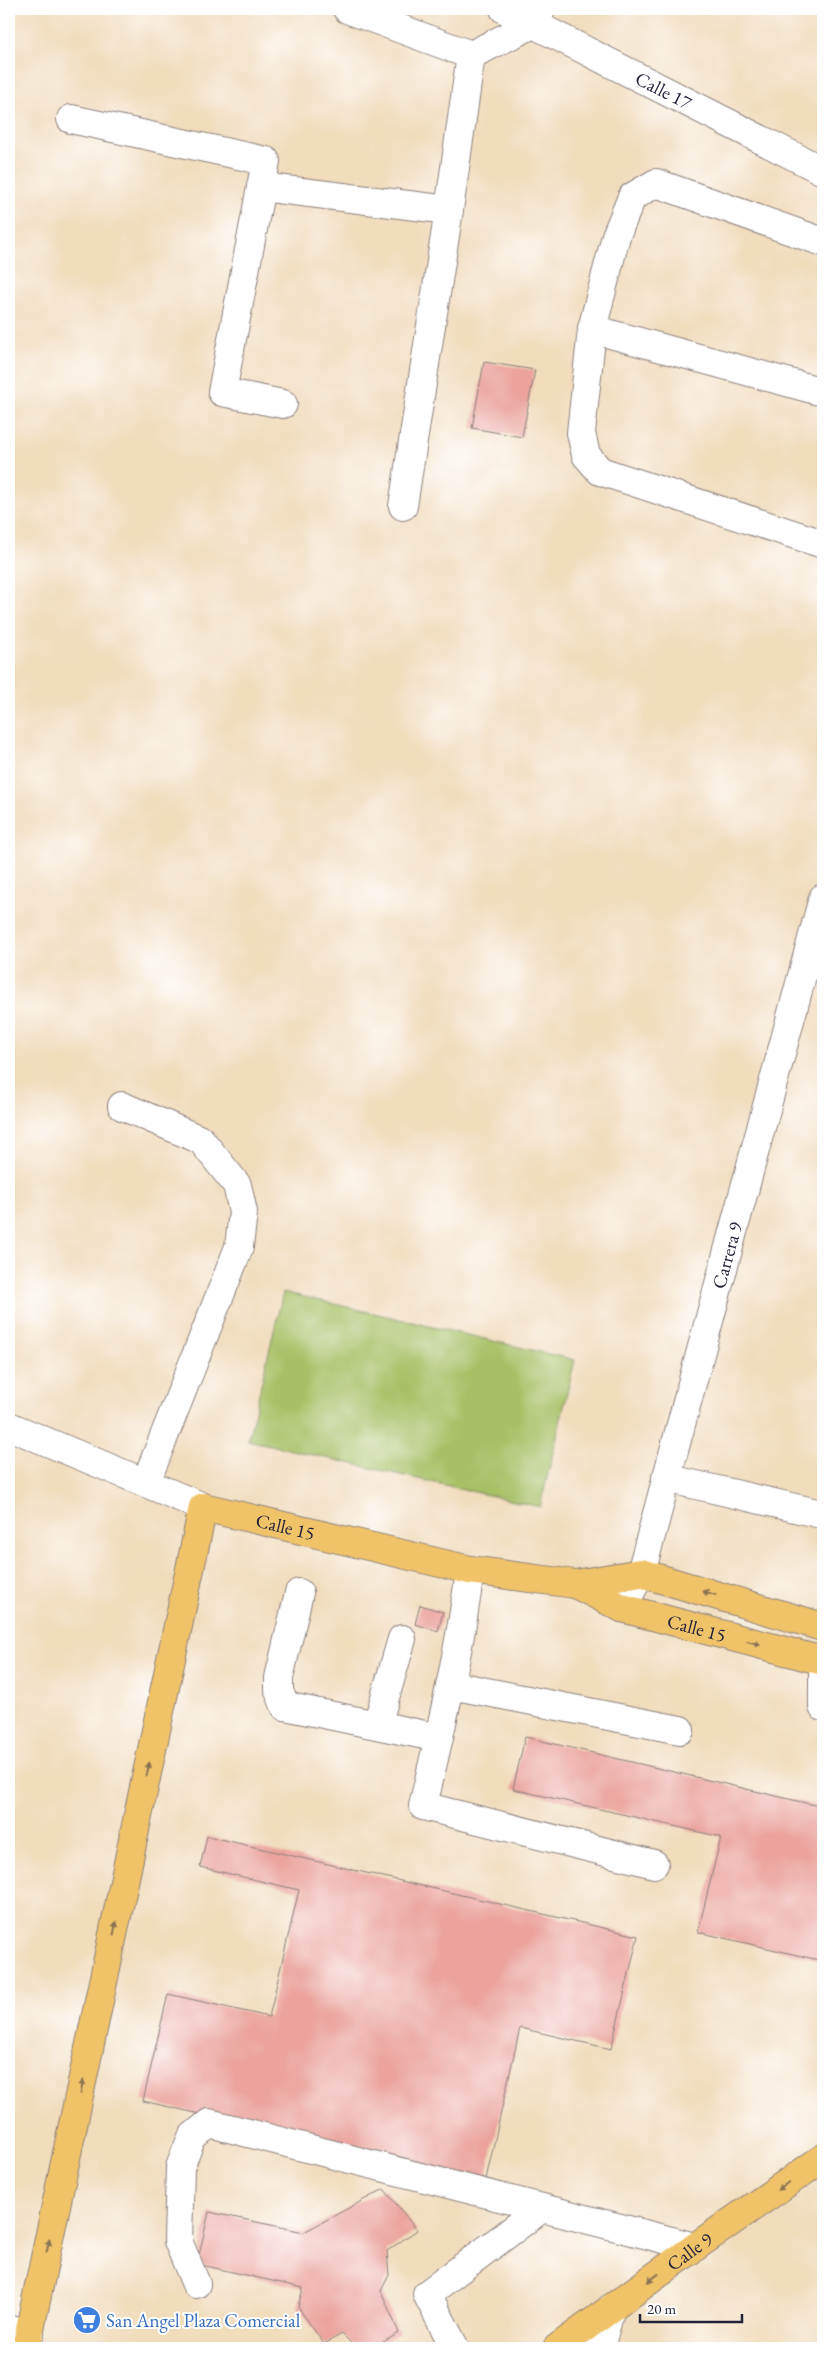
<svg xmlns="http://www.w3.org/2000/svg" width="832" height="2357" font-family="'EB Garamond',serif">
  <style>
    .green { fill: #a7c065; stroke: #647150 }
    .building { fill: #eba39b }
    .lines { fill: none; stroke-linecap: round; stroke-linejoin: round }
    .minor-casing { stroke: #8a7f7c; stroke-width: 30 }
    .major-casing { stroke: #8a7f7c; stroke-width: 30 }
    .minor { stroke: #fff; stroke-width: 28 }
    .major { stroke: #f1c369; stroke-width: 28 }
    .oneway { fill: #8a7252 }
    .labels { text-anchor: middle; stroke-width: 4; stroke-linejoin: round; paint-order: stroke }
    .street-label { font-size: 19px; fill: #22223b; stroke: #fff }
    .shop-label { font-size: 19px; fill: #366cbe; stroke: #fff; text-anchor: start }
  </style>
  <rect width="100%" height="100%" fill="#fff"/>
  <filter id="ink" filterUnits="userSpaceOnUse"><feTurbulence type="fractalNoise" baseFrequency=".02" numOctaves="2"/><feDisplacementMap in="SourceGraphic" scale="10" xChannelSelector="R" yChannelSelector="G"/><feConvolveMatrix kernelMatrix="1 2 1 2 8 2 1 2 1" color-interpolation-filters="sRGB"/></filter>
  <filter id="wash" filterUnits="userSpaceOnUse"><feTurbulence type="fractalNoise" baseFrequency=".0096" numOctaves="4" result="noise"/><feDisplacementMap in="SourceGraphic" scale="20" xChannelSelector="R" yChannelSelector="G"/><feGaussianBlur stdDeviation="1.12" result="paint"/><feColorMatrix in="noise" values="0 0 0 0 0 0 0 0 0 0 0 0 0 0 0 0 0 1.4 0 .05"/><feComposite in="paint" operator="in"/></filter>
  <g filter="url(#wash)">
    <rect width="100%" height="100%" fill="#f1dcbc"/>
    <path class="green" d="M283,1292L575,1360L540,1507L248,1440Z"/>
    <g id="blocks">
      <path class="building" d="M484,362L535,370L522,437L472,428Z
        M823,1223V1245L817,1244Z
        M420,1605L443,1612L438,1631L415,1624Z
        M525,1737L823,1807V1961L698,1932L721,1837L513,1789Z
        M207,1836L638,1936L611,2049L520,2028L486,2179L143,2101L168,1994L269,2017L299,1890L200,1867Z
        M384,2189L417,2230L387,2251L389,2275L381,2291L399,2333L373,2348H356L342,2334L324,2344L298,2307L303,2288L197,2264L209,2212L304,2232Z"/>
    </g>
  </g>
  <g filter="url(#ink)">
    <use href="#blocks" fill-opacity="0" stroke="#8a7f7c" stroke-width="1"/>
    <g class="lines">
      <defs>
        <g id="minor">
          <path d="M347,9L471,55L535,23L540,13"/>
          <path id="s1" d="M504,9L823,171"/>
          <path d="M71,119L266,161L222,392L283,404"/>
          <path d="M261,187L449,210"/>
          <path d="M823,242L656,183L632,197L616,236L592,329L581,433L586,455L600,471L823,544"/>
          <path d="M592,329L823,392"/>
          <path d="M403,506L449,210L471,55"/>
          <path d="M122,1106L201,1140L237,1185L243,1212L239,1247L146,1482"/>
          <path d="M9,1426L203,1507"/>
          <path d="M666,1478L821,1514"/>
          <path d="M470,1570C460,1650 441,1728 423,1806L654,1864"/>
          <path d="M299,1593L279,1678V1691L285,1706L439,1738"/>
          <path id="s2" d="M622,1608L641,1573L823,898"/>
          <path d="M823,1661V1707"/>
          <path d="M451,1685L680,1730"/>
          <path d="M377,1725L402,1639"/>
          <path d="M196,2284L178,2241L180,2167L192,2137L209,2123L695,2247"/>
          <path d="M9,2329L30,2333"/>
          <path d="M455,2348L427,2294L542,2208"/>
          <path d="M600,2348L611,2308"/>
        </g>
        <g id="major">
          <path id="s3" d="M575,1584L622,1608L823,1661"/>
          <path id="s4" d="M26,2348L203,1507L470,1570L575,1584L641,1573L823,1627"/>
          <path id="s5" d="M557,2348L695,2247L823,2158"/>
        </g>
      </defs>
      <use href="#minor" class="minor-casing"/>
      <use href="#major" class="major-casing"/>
      <use href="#minor" class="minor"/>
      <use href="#major" class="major"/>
    </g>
    <defs><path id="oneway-solid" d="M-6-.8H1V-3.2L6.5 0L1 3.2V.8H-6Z" transform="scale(1.25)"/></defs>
    <g class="oneway">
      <use href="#oneway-solid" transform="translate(709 1593) rotate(-164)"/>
      <use href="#oneway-solid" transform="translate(754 1643) rotate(15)"/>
      <use href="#oneway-solid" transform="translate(148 1769) rotate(-78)"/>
      <use href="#oneway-solid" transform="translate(115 1928) rotate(-78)"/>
      <use href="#oneway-solid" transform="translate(82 2087) rotate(-78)"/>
      <use href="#oneway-solid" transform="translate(783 2186) rotate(145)"/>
      <use href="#oneway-solid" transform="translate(48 2246) rotate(-78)"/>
      <use href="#oneway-solid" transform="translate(653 2278) rotate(144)"/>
    </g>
  </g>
  <defs>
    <symbol id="supermarket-disc" viewBox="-11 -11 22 22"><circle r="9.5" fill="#3f7fe0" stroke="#fff"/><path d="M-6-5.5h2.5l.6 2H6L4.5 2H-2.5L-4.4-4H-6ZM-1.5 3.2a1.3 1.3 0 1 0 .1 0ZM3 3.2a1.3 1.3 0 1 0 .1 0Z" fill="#fff"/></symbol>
  </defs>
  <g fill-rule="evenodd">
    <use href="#supermarket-disc" x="71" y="2304" width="32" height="32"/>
  </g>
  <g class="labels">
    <g class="street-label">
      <text dy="7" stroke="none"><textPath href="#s1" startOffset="179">Calle 17</textPath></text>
      <text dy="7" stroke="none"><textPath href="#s2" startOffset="369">Carrera 9</textPath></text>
      <text dy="7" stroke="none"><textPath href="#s4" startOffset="944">Calle 15</textPath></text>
      <text dy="7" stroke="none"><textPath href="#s3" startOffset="130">Calle 15</textPath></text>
      <text dy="7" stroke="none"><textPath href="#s5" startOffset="164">Calle 9</textPath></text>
    </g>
    <g class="shop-label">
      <text x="106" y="2327">San Angel Plaza Comercial</text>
    </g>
  </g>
  <rect width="832" height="2357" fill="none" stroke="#fff" stroke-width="30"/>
  <path d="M640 2314v8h102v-8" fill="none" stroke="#22223b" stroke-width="2.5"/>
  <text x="647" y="2314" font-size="15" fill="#22223b" stroke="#ffffff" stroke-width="4" paint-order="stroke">20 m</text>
</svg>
